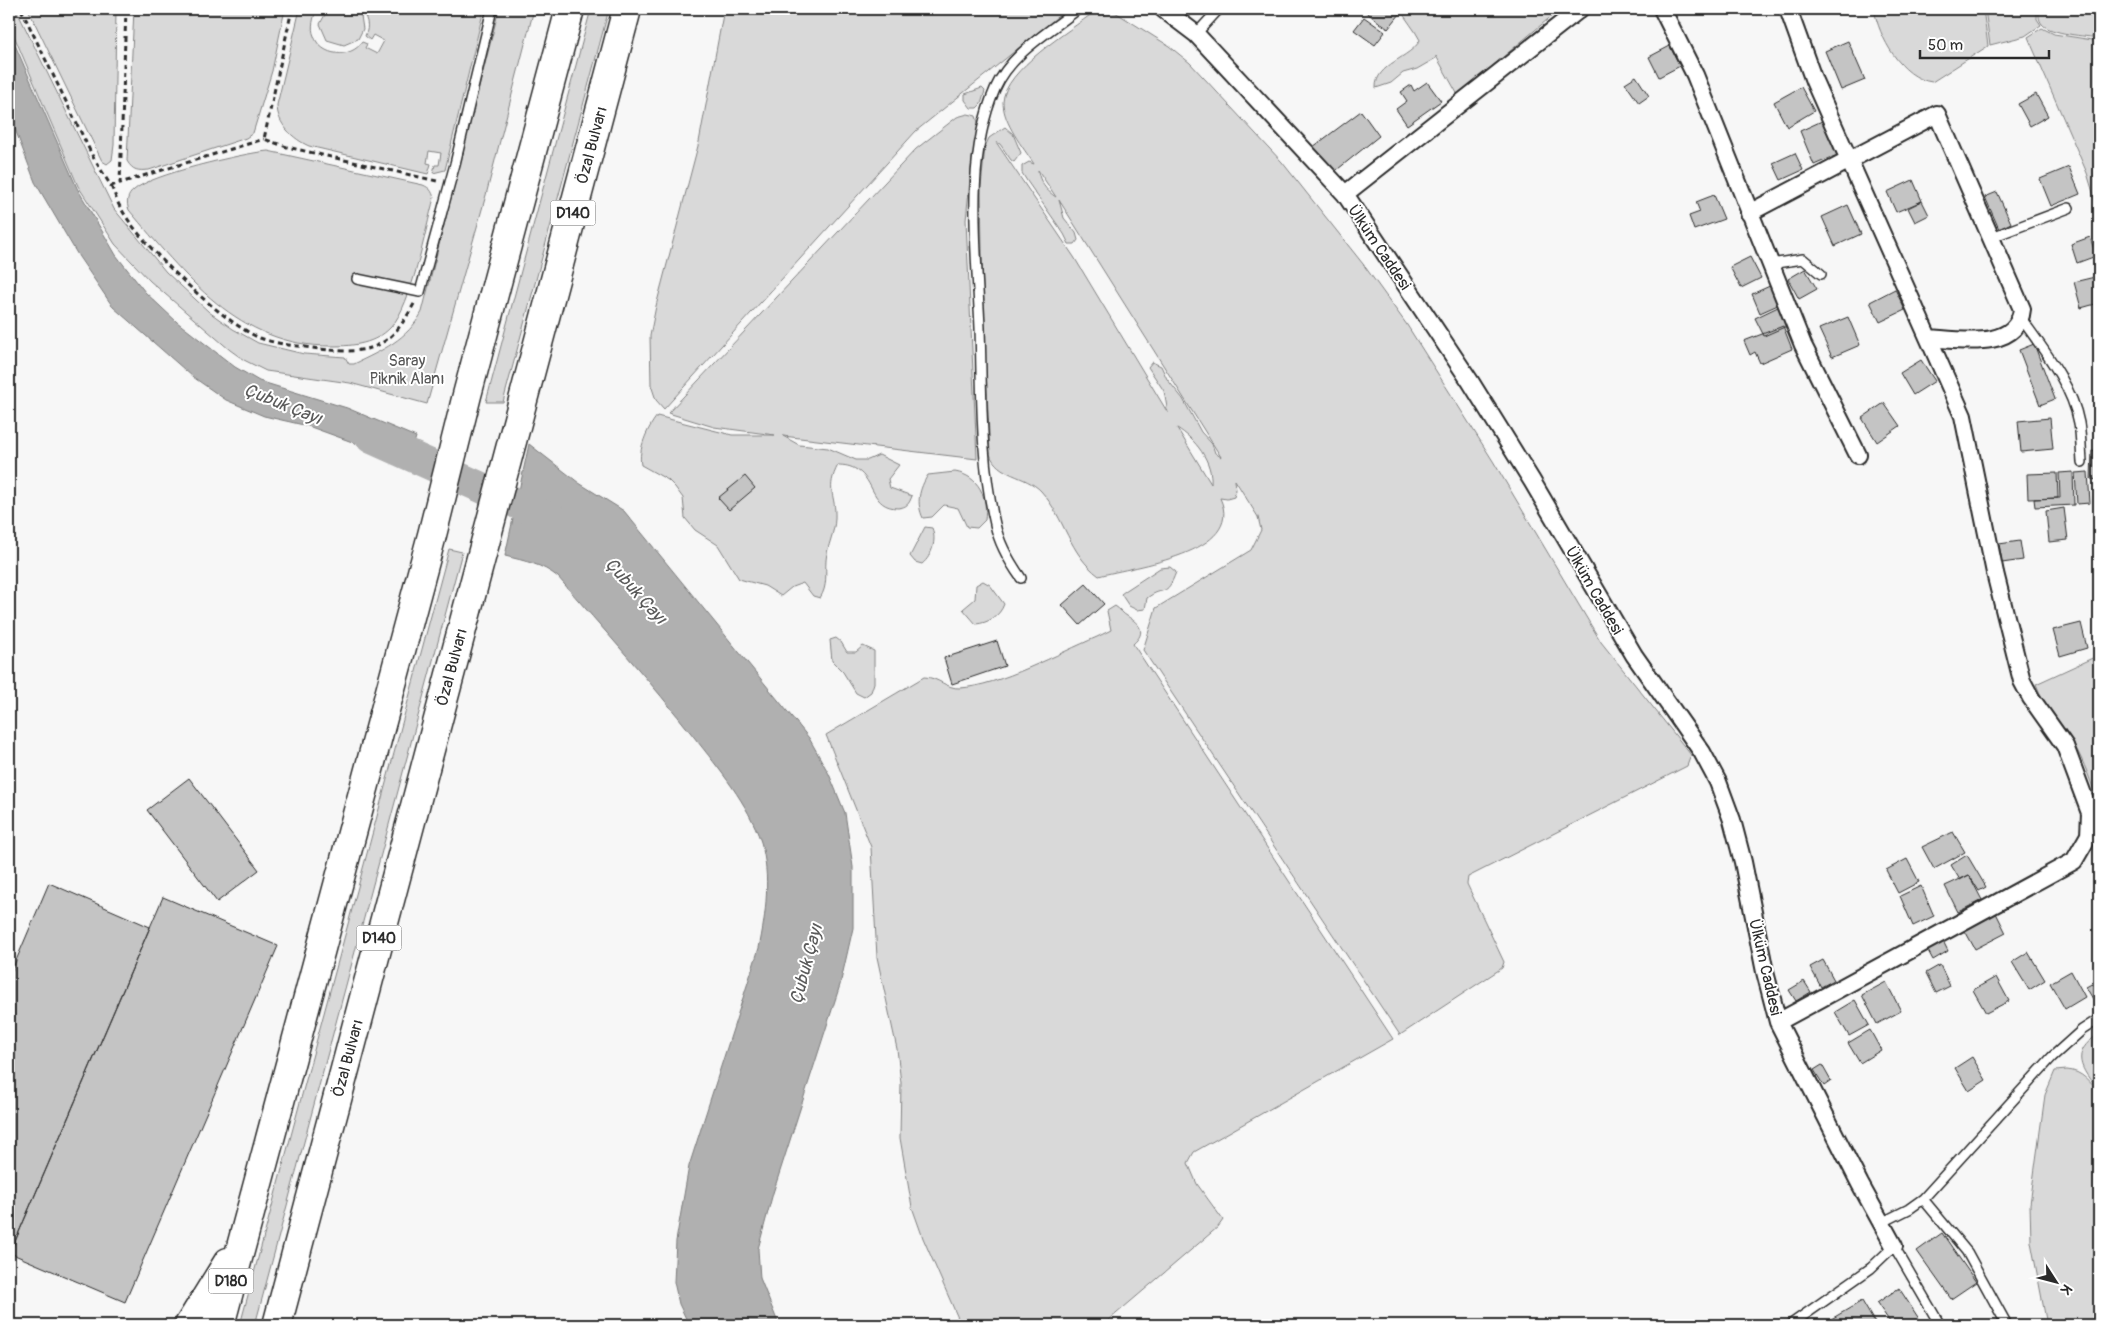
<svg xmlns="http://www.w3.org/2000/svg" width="2108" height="1334" font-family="Pangolin,sans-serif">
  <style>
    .green { fill: #d9d9d9; stroke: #828282; fill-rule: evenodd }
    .water { fill: #b0b0b0; stroke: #7b7b7b }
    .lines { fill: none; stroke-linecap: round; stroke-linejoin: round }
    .river { stroke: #b0b0b0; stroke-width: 31 }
    .building { fill: #c4c4c4; stroke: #2b2b2b }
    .service-casing { stroke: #2b2b2b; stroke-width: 12 }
    .minor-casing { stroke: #2b2b2b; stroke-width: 20 }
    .trunk-casing { stroke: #2b2b2b; stroke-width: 31 }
    .path { stroke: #2b2b2b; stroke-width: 3; stroke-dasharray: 5 4; stroke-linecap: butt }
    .service { stroke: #fff; stroke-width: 9 }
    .minor { stroke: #fff; stroke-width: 16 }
    .trunk { stroke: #fff; stroke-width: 28 }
    .labels { text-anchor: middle; stroke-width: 4; stroke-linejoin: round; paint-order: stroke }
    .shield { fill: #fff; stroke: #6b6b6b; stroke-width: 1 }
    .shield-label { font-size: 15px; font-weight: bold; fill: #2b2b2b }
    .street-label { font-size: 16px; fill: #2b2b2b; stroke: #fff }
    .park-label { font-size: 16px; fill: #565656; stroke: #fff }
    .water-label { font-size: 18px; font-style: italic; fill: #5a5a5a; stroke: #fff }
  </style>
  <rect width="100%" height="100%" fill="#f7f7f7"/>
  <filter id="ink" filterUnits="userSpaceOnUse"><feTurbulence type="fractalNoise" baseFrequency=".02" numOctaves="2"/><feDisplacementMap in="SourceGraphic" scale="10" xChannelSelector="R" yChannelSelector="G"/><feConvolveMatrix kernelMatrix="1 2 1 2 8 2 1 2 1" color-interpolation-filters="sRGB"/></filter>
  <g filter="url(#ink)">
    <path class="green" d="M9,9H16L114,209L166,272L209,312L233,329L258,343L304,354L345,357L349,364H354C381,351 408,339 422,312L499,9H534L486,195L427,404L350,383L266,371L244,360L230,350L150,281L115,244L78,186L9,24Z
      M28,9H116L114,145L112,160L107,164L102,161Z
      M134,9H285L272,71L253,133L246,138L149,170C138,171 133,171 127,161Z
      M300,9H316C314,18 310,27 314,36C321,57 351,59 362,42L367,44L365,48L377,54L384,41L373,35L370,40L365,36C370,26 367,17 360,9H484L445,170L433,173L435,165H439L441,153L429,151L427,163L431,164L428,174L309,146C293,139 277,124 277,105Z
      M328,9H354L361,16L363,29L358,39L344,45L327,40L320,24Z
      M591,9H609L503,402H486Z
      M724,9H1067L916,131L664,409L656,400L651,385L650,336L656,306L699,142Z
      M1105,9L1115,12L1169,46L1190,63L1282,162L1363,264L1407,325L1493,461L1601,642L1691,755L1687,766L1468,877L1467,884L1504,962L1502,968L1400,1035L1143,650L1156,608L1251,550L1261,530L1258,517L1235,480L1236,490L1234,497L1227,499L1220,498C1246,554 1134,566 1099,576C1069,554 1065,518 1041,491C1026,475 997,476 990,454L983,307L981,187L985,147L989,138L1005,127L1013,134L1021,153L1014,162L1011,160L1000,144L996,142L1074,257L1168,413L1164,391L1148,367L1152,362L1161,366L1167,379L1183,399L1201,432L1212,444L1215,453L1221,457L1059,200L1064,218L1076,233L1078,240L1075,244H1069L1064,234L1027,181L1022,173V166L1029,162L1034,164C1023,147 1003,123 1003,102C1004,70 1070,31 1094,12ZM1038,170L1056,197C1046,191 1039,181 1038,170ZM1177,428C1195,439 1213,461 1211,484Z
      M1400,9H1560L1458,95L1436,56V58L1417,69L1403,73L1391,83L1376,88C1375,64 1411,58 1420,40C1414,28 1406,20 1400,9Z
      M1874,9H1983L1988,46L1932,82C1901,78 1879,37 1874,9Z
      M1985,9H2037V19L2041,25L2025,36L1990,45Z
      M2039,9H2099V38C2086,36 2050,34 2042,24C2038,19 2039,14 2039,9Z
      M2042,28L2054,34L2099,41V212L2087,173L2028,37Z
      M982,88L985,91L981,104L977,108H971L965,100V94Z
      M968,114L976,116L979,126L972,159L966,220L977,459L783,436L799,445L828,448L856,460H868L879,455L899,465L888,479L890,488L912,496C909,504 907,507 898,508C871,508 875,481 857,470C851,466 844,465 838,465C825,490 836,494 835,518C835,532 827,546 826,560C825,574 828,586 820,598L813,596L803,583L792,587L781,596L765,586L739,579L718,545L695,530L685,518L683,498L675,487L668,480L641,465C638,449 647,429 657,416L732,435H775L714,427L668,413L916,149L957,117Z
      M268,151L423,185C430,188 432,191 434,198C425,231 412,304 391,327C375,344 354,346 332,346C239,347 184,275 129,210C126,203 127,195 134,190C149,175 244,153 268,151Z
      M955,472C979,476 988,497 985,520L977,528L967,527L958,508L944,505L932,517L923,518C916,503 919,489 928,475Z
      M925,527L932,528C937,540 932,556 922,564L915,562L910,556Z
      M449,549L462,552L255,1325H240Z
      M1170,567L1176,572C1166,599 1164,585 1147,598L1145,609L1137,610L1129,606L1121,594L1125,591L1160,568Z
      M983,581L990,585L1004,604C1000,616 988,623 976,624L963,609L975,599L976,585Z
      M1115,606C1120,609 1123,614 1127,616C1140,624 1147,632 1133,644L1393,1039L1194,1152L1188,1163L1197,1184L1223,1220L1218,1227L1103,1325H961L923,1238L912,1207L900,1138L901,1083L897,1049L877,957L871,847L826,735L924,677C938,677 947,689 960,688C999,686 1059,653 1097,637L1111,630L1107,611Z
      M836,638L841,642L847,652H856L863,646L874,651V683L871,692L864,697L856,693L843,672L832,661L830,640Z
      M2099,655V804C2091,783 2085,763 2073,743C2062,722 2044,707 2036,684Z
      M2099,1034V1091C2081,1069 2069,1053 2099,1034Z
      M2067,1070C2082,1071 2090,1082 2099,1093V1325H2047L2031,1242L2030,1204L2045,1095L2055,1071Z"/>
    <path class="water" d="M9,31L77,188L116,255L145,292L177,322L235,367L259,381L347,408L416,437L406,469L355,443L308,426L264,416L226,400L193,377L113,307L79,257L35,182L9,113Z
      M529,444L579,483L624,511L809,738L829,774L845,813L853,867V928L840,985L773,1193L758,1249L760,1278L779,1325H689L679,1304L674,1282L676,1241L689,1166L759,948C766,914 771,876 761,842C748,803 719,769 694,737C651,682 604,630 558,577C542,564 525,561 505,556Z"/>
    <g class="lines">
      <path class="river" d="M371,438L556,521"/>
    </g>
    <path class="building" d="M1362,9H1404L1388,29Z
      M1364,17L1385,32L1375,45L1354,30Z
      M1848,41L1865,80L1841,90L1825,51Z
      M1670,46L1680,66L1659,77L1649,57Z
      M1636,76L1649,96L1639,103L1625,83Z
      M1427,82L1441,101L1407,125L1396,109L1407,101L1401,92L1411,85L1414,91Z
      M1801,87L1814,111L1787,127L1774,102Z
      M2036,94L2048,116L2030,126L2018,104Z
      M1361,111L1379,136L1333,173L1313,147Z
      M1822,121L1837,155L1814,165L1800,131Z
      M1795,153L1803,170L1781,180L1773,163Z
      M2069,167L2080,194L2051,206L2040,179Z
      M1913,180L1922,201L1896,212L1887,192Z
      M1997,192L2011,223L1999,229L1985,197Z
      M1714,195L1724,219L1694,230L1689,216L1700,212L1696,202Z
      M1922,201L1929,215L1915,222L1908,208Z
      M1848,205L1861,234L1835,246L1822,217Z
      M2090,237L2096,256L2077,263L2071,244Z
      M1750,257L1761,278L1741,288L1730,267Z
      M1805,269L1817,289L1799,299L1788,279Z
      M2099,276V303L2081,308L2074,282Z
      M1772,285L1780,304L1760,313L1752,294Z
      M1895,289L1905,310L1880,322L1870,302Z
      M1778,307L1787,326L1764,336L1755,318Z
      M1848,317L1860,345L1832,357L1819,329Z
      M1783,326L1792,349L1760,363L1755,352L1750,355L1744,341Z
      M2034,344L2055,399L2040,405L2019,350Z
      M1921,360L1935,381L1913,395L1900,373Z
      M1884,403L1900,426L1877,442L1862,418Z
      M2050,418L2053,449L2021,452L2018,421Z
      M2092,451L2099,452V480L2091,479Z
      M2073,472L2074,505L2035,507L2034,499L2060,498L2059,473Z
      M2088,472L2090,503L2077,504L2075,473Z
      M2057,473L2058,498L2028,499L2027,474Z
      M745,476L755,488L729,510L718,498Z
      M2064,508L2068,540L2049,542L2046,511Z
      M2020,541L2023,560L2002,563L1999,544Z
      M1086,584L1104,604L1080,625L1062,605Z
      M2081,623L2087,648L2060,656L2053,630Z
      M997,641L1005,666L952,684L944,658Z
      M189,778L259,870L217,902L147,810Z
      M1953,832L1965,852L1934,869L1922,847Z
      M1967,855L1986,887L1979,891L1969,875L1960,880L1951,865Z
      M1907,859L1919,882L1898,893L1886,870Z
      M1969,875L1982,900L1958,912L1945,886Z
      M49,883L150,927L10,1253L9,977Z
      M1921,886L1934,916L1913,926L1900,896Z
      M163,897L278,946L125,1302L10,1253Z
      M1996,913L2006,933L1975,949L1964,929Z
      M1942,939L1948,951L1933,960L1926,947Z
      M2028,952L2045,980L2029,990L2012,962Z
      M1823,960L1834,980L1821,987L1810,967Z
      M1940,965L1950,986L1936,993L1926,973Z
      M2071,971L2085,997L2065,1009L2050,983Z
      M1996,977L2009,1001L1986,1013L1973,990Z
      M2099,980V996L2093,999L2086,987Z
      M1804,981L1811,992L1796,1001L1789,990Z
      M1886,982L1901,1011L1877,1024L1862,995Z
      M1855,1000L1869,1025L1849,1036L1835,1012Z
      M1870,1030L1881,1050L1860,1063L1848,1043Z
      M1972,1057L1986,1080L1969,1091L1955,1068Z
      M1822,1065L1831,1081L1824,1086L1814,1070Z
      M1942,1233L1976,1282L1951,1299L1917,1251Z
      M1899,1288L1923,1325H1892L1877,1303Z
      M1862,1301L1876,1325H1821Z"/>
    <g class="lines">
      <defs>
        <path id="service" d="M1196,34L1219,9
          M1992,237L2069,208
          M1770,264L1803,259L1821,274
          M357,279L420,292L455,164L492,9
          M2021,318C2043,349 2072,385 2079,423C2081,436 2081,449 2082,462
          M1021,578C1009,561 999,544 995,524C980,460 982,394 980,328C977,253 964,160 995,89C1011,53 1048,33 1078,9
          M1923,1199L1967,1252L2007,1325
          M1881,1223L1909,1209L1923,1199L2052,1057L2082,1030L2099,1019
          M1790,1325L1871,1268L1894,1246L1940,1325"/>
        <path id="minor" d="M1163,9L1196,34L1345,194L1470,381L1532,481L1634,655L1702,752L1718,782L1732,820L1743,862L1765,972L1778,1022L1860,1184L1894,1246
          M1662,9L1695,75L1803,345L1858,455
          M1345,194L1580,9
          M1749,213L1937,114L2022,309C2018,351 1959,340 1930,338
          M1778,1022L2074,861L2089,835L2090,813L2065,746L2031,698L2022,681L1995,573L1963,416L1814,81L1788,9"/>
        <path id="trunk" d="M189,1325L228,1262
          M220,1325L432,535L467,395L570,9
          M277,1325L627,9"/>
      </defs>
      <use href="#service" class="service-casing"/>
      <use href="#minor" class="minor-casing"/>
      <use href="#trunk" class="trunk-casing"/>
      <path class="path" d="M21,9L93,157L111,186L120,183
        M126,9L120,183L264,139
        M292,9L264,139L287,147L437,181
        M111,186C115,194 117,203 122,210C142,246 223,323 260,338C279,345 300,346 320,349C371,355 390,349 415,302"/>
      <use href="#service" class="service"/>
      <use href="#minor" class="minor"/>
      <use href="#trunk" class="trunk"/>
    </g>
  </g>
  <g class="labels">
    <g class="shield">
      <rect x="550.5" y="200.5" width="45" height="25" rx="4"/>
      <rect x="356.5" y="925.5" width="45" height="25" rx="4"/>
      <rect x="208.5" y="1268.5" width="45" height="25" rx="4"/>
    </g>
    <g class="shield-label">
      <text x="573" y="218">D140</text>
      <text x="379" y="943">D140</text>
      <text x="231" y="1286">D180</text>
    </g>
    <g class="street-label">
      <text transform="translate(591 145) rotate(-75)" y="6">Özal Bulvarı</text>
      <text transform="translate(1380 247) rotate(56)" y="6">Ülküm Caddesi</text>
      <text transform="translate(1595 590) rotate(60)" y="6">Ülküm Caddesi</text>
      <text transform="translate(451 667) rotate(-75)" y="6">Özal Bulvarı</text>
      <text transform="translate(1766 967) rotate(77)" y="6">Ülküm Caddesi</text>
      <text transform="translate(347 1058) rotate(-75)" y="6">Özal Bulvarı</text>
    </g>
    <g class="park-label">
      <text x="407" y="366">Saray<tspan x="407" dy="18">Piknik Alanı</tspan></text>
    </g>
    <g class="water-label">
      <text transform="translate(283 404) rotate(22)" y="6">Çubuk Çayı</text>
      <text transform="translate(636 591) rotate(48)" y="6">Çubuk Çayı</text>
      <text transform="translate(806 964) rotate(-75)" y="6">Çubuk Çayı</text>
    </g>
  </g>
  <rect width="2108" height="1334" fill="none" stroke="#fff" stroke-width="30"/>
  <rect x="15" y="15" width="2078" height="1304" fill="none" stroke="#2b2b2b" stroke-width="2" filter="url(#ink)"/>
  <g transform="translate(2056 1282) rotate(126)" stroke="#ffffff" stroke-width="4" paint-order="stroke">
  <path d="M0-4L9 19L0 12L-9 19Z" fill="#2b2b2b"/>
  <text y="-8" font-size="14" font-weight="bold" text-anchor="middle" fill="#2b2b2b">K</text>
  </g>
  <path d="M1920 50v8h129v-8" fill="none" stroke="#2b2b2b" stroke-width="2.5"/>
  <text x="1928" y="50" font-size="15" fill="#2b2b2b" stroke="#ffffff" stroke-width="4" paint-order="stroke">50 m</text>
</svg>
